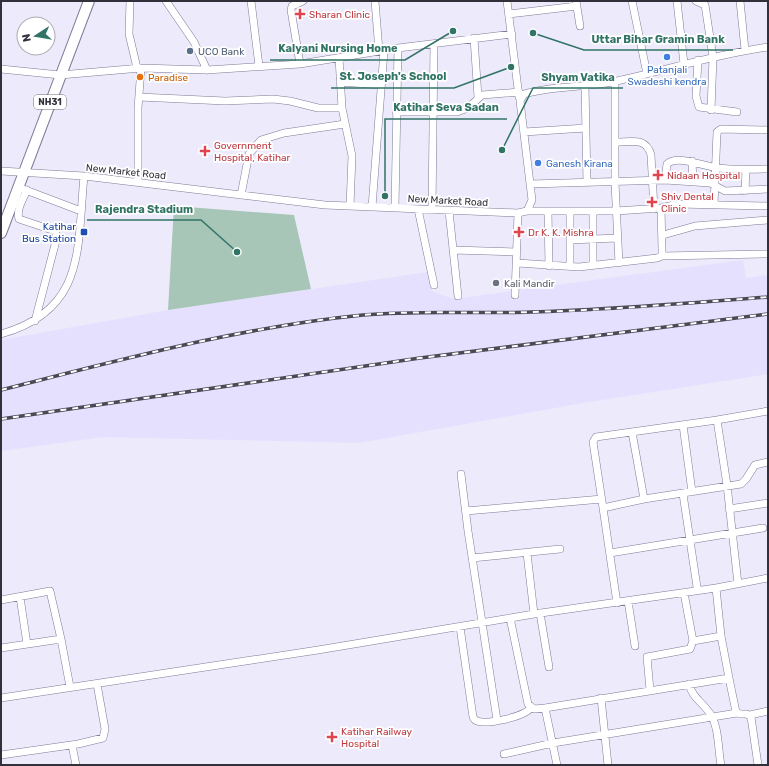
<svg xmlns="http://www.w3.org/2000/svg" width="769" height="766" font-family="Rubik,sans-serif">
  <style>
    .built { fill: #e5e0fe }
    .green { fill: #a7c6b7 }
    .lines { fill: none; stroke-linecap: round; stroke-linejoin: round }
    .minor-casing { stroke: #7f7a96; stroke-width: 8 }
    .highway-casing { stroke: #7f7a96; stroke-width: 12 }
    .minor { stroke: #fff; stroke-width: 7 }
    .highway { stroke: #fff; stroke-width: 10 }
    .rail-casing { stroke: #4b4955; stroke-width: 3.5 }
    .rail { stroke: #fff; stroke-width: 2; stroke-dasharray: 6; stroke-linecap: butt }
    .health-dot { fill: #e0444e; stroke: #fff; stroke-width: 1.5 }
    .service-dot { fill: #5c6f8a; stroke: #fff; stroke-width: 1.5 }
    .shop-dot { fill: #3f7fe0; stroke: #fff; stroke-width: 1.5 }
    .food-dot { fill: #e8710a; stroke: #fff; stroke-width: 1.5 }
    .transit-dot { fill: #1a4fb4; stroke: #fff; stroke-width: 1.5 }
    .worship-dot { fill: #6b7280; stroke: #fff; stroke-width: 1.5 }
    .labels { text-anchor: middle; stroke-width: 3.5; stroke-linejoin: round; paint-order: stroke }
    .shield { fill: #fff; stroke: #706e76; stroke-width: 1 }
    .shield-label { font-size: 9px; font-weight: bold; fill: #32303b }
    .health-label { font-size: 10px; fill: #be3a42; stroke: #fff; text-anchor: start }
    .service-label { font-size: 10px; fill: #4e5e75; stroke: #fff; text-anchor: start }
    .shop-label { font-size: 10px; fill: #366cbe; stroke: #fff }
    .food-label { font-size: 10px; fill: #c56008; stroke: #fff; text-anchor: start }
    .street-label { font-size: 10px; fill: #32303b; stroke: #fff }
    .transit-label { font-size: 10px; fill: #164399; stroke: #fff; text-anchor: end }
    .worship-label { font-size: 10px; fill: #5b616d; stroke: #fff; text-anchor: start }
    .leader { fill: none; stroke: #317466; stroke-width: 1.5 }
    .callout-dot { fill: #317466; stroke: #fff; stroke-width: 1.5 }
    .callout-label { font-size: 11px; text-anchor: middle; font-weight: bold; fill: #317466; stroke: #fff; stroke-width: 3.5; stroke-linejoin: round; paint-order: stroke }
  </style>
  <rect width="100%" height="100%" fill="#edeafc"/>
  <path class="built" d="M743,260L746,278L768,275V374L583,403L359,443L104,437L1,451V340L168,310L428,272L432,291L453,299Z"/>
  <path class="green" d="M174,206L294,215L311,289L168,310Z"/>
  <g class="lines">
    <defs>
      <path id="minor" d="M130,1L129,34L137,68
        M166,1L194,42L207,70
        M251,1L259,66
        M375,1L379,51
        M507,1L519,97
        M576,1L580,26
        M632,1L647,74
        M677,1L684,64
        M696,1L705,5L713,57L711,110
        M740,1L745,50
        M509,14L577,6
        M474,38L478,97
        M339,58L342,108L352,156L350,206
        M698,60L696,96L699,107L737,112
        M300,64L291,10L292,6L303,1
        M1,69L60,75L141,68L207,70L300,64L398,48L512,34
        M615,81V183L619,263
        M340,82L381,85
        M585,85L587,183
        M139,97L225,101L273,99L290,101L318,108H342
        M396,112H457L468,108L482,95L519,92
        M524,132L586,128
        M617,142C632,142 646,137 651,155L654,209
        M692,161L693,182
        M1,171L84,176L325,205L518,213L527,211L532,200L520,101L524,94C553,85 586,88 617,81C667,70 717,54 768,47
        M665,180L710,183L725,191L768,189
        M138,182V108L141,68
        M531,184L665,180L667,164C677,154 705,167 718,168C734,170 751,169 768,169
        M23,189L81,211
        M27,190C23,199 16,210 19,219L55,231L57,237L35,321
        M745,191L746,169
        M241,195L249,154L261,140L284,133L345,124
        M714,205L717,132L721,129L768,130
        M372,207L384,51
        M395,207L398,48
        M418,209L434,285
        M432,210L434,44
        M449,211L458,296
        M527,211H616L661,208L678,204L768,206
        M548,212L549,266
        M593,212V265
        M663,235L695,226L768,220
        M570,240L617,238
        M453,250L517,252
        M662,256L768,254
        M517,263L579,267L657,258L662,256V249L661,208
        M570,266V212
        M515,295L518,213
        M1,334C86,310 77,249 84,176
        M768,411L717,420L596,437L593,442L603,508L644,499L741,484L746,479L755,465L768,462
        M717,420L727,485L738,584
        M683,425L692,492
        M632,432L644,499
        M461,474L468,531L497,720
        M683,494L697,587
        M603,508L617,603
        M729,509L768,503
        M466,511L602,499
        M527,553L534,614
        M610,553L763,528
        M472,558L560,549
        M684,593L693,641L721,636
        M20,597L27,644
        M1,600L50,591L61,639L70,687
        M628,601L635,646
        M540,613L549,667
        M510,618L528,704L534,709L545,708L729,678L721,636L716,588
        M460,627L473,717L475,720C485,726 523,717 531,708
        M1,648L61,639
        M729,678L736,712L740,714H747L751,717L758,765
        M689,684C692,698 704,703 711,715C719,729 718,749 721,765
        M650,690L647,657L690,649L693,641
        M1,698L318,650L534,614L716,588L768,578
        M601,698L608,765
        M545,708L557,765
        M750,715L768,711
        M72,745L76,765
        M504,754L553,743L737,713
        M1,755L78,744L103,738L105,729L97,684"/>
      <path id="highway" d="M1,233L89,1"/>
    </defs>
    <use href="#minor" class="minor-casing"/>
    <use href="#highway" class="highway-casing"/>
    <use href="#minor" class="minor"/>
    <use href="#highway" class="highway"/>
    <defs>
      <path id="rail" d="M1,390C120,360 241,327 363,315C419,310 475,314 531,312C610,310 689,303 768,297
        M1,419L420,358L768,314"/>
    </defs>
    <use href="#rail" class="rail-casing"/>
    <use href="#rail" class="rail"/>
  </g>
  <g class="health-dot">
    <path d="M298 8h4v4h4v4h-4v4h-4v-4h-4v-4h4z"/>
    <path d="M203 145h4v4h4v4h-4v4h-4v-4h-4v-4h4z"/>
    <path d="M656 169h4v4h4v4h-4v4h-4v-4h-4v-4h4z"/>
    <path d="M650 196h4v4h4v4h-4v4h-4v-4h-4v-4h4z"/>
    <path d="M517 226h4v4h4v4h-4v4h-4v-4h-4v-4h4z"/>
    <path d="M330 731h4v4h4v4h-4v4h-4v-4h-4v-4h4z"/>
  </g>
  <circle class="service-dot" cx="190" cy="51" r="4"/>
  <g class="shop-dot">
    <circle cx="667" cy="57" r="4"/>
    <circle cx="538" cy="163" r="4"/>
  </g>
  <circle class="food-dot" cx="140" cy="77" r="4"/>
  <rect class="transit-dot" x="80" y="228" width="8" height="8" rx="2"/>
  <circle class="worship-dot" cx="496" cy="283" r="4"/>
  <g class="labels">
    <rect class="shield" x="34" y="95" width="32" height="14" rx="3"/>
    <g class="shield-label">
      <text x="50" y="105">NH31</text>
    </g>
    <g class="health-label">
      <text x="309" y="18">Sharan Clinic</text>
      <text x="214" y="149">Government<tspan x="214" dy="12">Hospital, Katihar</tspan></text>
      <text x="667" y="179">Nidaan Hospital</text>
      <text x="661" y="200">Shiv Dental<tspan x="661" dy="12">Clinic</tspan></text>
      <text x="528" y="236">Dr K. K. Mishra</text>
      <text x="341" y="735">Katihar Railway<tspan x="341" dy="12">Hospital</tspan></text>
    </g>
    <g class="service-label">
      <text x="198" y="55">UCO Bank</text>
    </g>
    <g class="shop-label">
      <text x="667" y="73">Patanjali<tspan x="667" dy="12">Swadeshi kendra</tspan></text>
      <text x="546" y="167" text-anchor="start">Ganesh Kirana</text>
    </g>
    <g class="food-label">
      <text x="148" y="81">Paradise</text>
    </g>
    <g class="street-label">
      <text transform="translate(126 171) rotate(6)" y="4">New Market Road</text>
      <text transform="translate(448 200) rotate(3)" y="4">New Market Road</text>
    </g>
    <g class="transit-label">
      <text x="76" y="230">Katihar<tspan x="76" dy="12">Bus Station</tspan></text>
    </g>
    <g class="worship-label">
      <text x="504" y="287">Kali Mandir</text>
    </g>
  </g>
  <path class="leader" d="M533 33L584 50H733M453 31L405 60H270M511 67L454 88H331M502 150L533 88H623M385 196L385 119H507M237 252L201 220H87"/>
  <g class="callout-dot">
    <circle cx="533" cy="33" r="4"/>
    <circle cx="453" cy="31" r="4"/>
    <circle cx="511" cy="67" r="4"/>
    <circle cx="502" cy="150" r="4"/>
    <circle cx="385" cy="196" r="4"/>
    <circle cx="237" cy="252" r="4"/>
  </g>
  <g class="callout-label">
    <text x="658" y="43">Uttar Bihar Gramin Bank</text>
    <text x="338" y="52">Kalyani Nursing Home</text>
    <text x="393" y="80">St. Joseph's School</text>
    <text x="578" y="81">Shyam Vatika</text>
    <text x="446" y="111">Katihar Seva Sadan</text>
    <text x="144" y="213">Rajendra Stadium</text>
  </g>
  <rect width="769" height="766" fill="none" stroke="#32303b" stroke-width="4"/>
  <g transform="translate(36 36) rotate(258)"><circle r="19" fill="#ffffff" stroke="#adacb1"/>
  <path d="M0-3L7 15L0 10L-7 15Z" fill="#317466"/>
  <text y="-6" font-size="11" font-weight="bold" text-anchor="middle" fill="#32303b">N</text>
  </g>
</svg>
